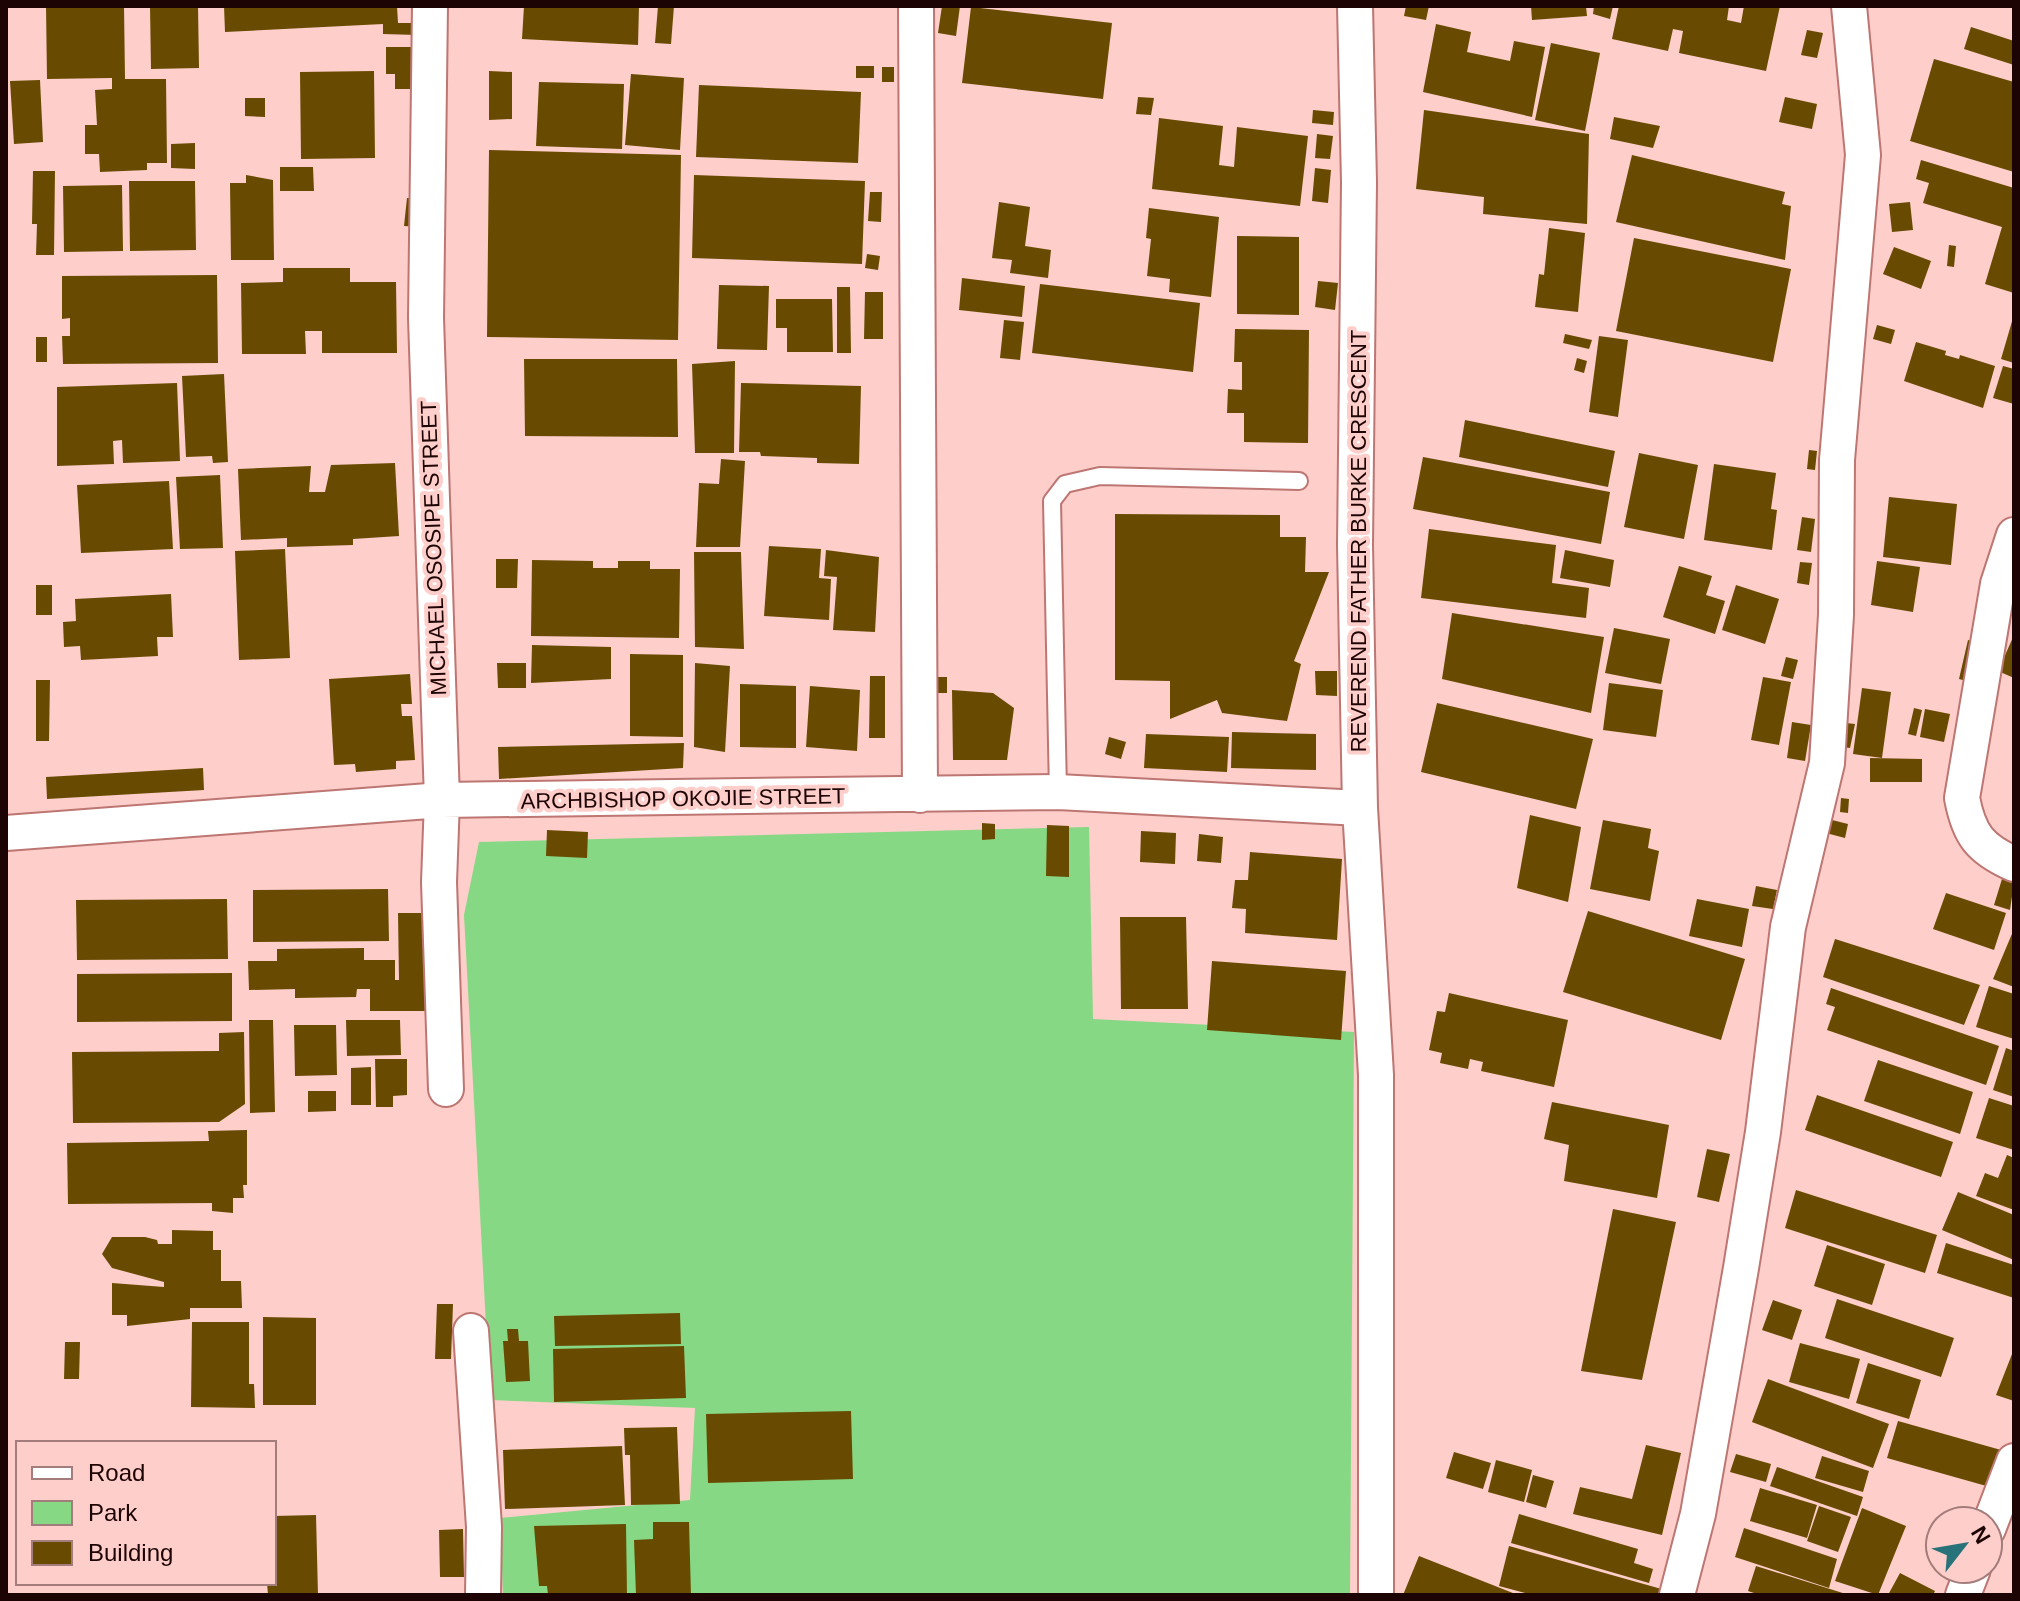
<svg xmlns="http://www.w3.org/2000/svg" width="2020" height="1601" font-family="Helvetica,sans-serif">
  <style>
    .green { fill: #87d884 }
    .building { fill: #684b00 }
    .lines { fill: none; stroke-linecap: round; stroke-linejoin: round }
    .service-casing { stroke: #bd7672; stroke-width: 20 }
    .minor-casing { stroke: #bd7672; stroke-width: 38 }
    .service { stroke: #fff; stroke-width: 16 }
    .minor { stroke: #fff; stroke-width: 34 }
    .labels { text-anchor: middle; stroke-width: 8; stroke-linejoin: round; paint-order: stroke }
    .street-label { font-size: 22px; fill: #1d0404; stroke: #fdceca }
  </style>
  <rect width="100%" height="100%" fill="#fdceca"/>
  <path class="green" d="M1089,827L1093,1019L1354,1032L1350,1595H503L500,1518L690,1500L695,1408L490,1400L464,915L479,842Z"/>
  <path class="building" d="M46,6H124L125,79H166L167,163H147V170L100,172L99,154H85V125H97L95,90L112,89V78L47,79Z
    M150,6H198L199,68L151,69Z
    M224,6H397L398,23H417V35L383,34V24L225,32Z
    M524,6H639L638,45L522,39Z
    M658,6H674L671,44L655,43Z
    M942,6H960L956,36L938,33Z
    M1406,6H1429L1426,20L1404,16Z
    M1531,6H1586L1587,16L1532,20Z
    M1594,6H1613L1610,19L1593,14Z
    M1619,6H1729L1727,20L1741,23L1744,6H1780L1766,71L1679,53L1683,31L1673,29L1668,51L1612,39Z
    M971,7L1112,23L1103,99L962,83Z
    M1436,24L1471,32L1467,52L1510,61L1514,41L1545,47L1532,117L1423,92Z
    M1971,27L2014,41V65L1964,49Z
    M1807,30L1823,33L1817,58L1801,55Z
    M1551,43L1600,53L1585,131L1535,120Z
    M386,47H420V89H395V74H386Z
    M1934,59L2014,82V172L1910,141Z
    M856,66H874V78H856Z
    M882,67H894V82H882Z
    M374,71L375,158L301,159L300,72Z
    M489,71L512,72V119L489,120Z
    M631,74L684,78L680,150L625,145Z
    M40,80L43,142L14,144L10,81Z
    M539,82L624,84L622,149L536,146Z
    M699,85L861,92L858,163L696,157Z
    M1138,97L1154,98L1151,115L1136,114Z
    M1785,97L1817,104L1812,129L1779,122Z
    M245,98H265V117L245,116Z
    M1313,110L1334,112L1333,125L1312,123Z
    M1424,110L1589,134L1587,224L1483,214L1484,197L1416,189Z
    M1614,117L1660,126L1653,148L1610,139Z
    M1159,118L1223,126L1219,165L1234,167L1237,127L1308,136L1300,206L1152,189Z
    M1317,134L1333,136L1330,159L1315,158Z
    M195,143V169L171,168V144Z
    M489,150L681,155L678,340L487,337Z
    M1632,155L1785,192L1782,204L1791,206L1785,260L1616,222Z
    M1921,160L2014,188V293L1985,284L2002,227L1923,203L1929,183L1916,179Z
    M280,167H313L314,191H280Z
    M1315,168L1331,170L1328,203L1312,201Z
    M33,171H55L54,255H36L37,224H32Z
    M246,175L273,180L274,260H231L230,183H246Z
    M694,175L865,181L862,264L692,258Z
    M129,181H195L196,250L130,251Z
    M122,185L123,251L64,252L63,186Z
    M870,192H882L881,222L868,221Z
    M407,198L425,199L422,227L404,226Z
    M999,202L1030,207L1025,246L1051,250L1048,278L1010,273L1012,260L992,258Z
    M1910,202L1913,230L1892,232L1889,204Z
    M1149,208L1219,217L1211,297L1169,292L1170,279L1147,276L1151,239L1146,238Z
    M1549,228L1585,233L1578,312L1535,307L1539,274L1544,275Z
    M1237,236L1299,237V315L1237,314Z
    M1634,238L1791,269L1773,362L1616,331Z
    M1949,245L1956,246L1954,267L1947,266Z
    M1894,247L1931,261L1921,289L1883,274Z
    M867,254L880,256L878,270L865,268Z
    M283,268H350V282H396L397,353H322V331H305L306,354H242L241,283L283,282Z
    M217,275L218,363L63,364L62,336H70V318L62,319V276Z
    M962,278L1025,286L1022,317L959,310Z
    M1318,281L1338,283L1335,310L1315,307Z
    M1040,284L1200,303L1193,372L1032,353Z
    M719,285L769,286L767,350L717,349Z
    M837,287H850L851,353H837Z
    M865,292H883V339H864Z
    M776,299H832L833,352H787V328H776Z
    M2013,318L2014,319V363L2001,359Z
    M1004,320L1024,322L1020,360L1000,358Z
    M1877,325L1895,330L1891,344L1873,339Z
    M1235,329L1309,330L1308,443L1244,442V413H1227L1228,389L1242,390V362H1234Z
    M1565,334L1592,340L1589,349L1563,343Z
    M1599,336L1628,340L1618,417L1589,412Z
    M36,337H47V362H36Z
    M1916,342L1946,351L1945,355L1959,359L1960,355L1995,366L1983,408L1904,381Z
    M1577,358L1587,361L1584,373L1574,370Z
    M524,359H677L678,437L525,436Z
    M735,361L734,453H695L692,364Z
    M2003,366L2014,369V404L1993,398Z
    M224,374L228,462L213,463L212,456L186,457L182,376Z
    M177,383L180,461L123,463L122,440L113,441L114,464L57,466V387Z
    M741,383L861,386L859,464L817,463V458L761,456L760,452H739Z
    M1465,420L1615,451L1608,487L1459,457Z
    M1809,450L1817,451L1815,470L1807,469Z
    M1639,453L1698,465L1684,539L1624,527Z
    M1423,457L1610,492L1601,544L1413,509Z
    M721,459L745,461L740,547H696L699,483L719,484Z
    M395,463L399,536L353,539V545L287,547V538L241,540L238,469L311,466L309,492H325L331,465Z
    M1714,464L1776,473L1771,509L1777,510L1772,550L1704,540Z
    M220,475L223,548L180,549L176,477Z
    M169,481L173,549L81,553L77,485Z
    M1889,497L1957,504L1951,565L1883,557Z
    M1115,514L1280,515V537H1306L1305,572H1329L1294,661L1301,664L1287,721L1222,713L1217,700L1170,719V681L1115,680Z
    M1802,517L1815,519L1811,552L1797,550Z
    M1429,529L1556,545L1552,583L1589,588L1586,618L1421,598Z
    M769,546L821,549L819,578L831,579L829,620L764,616Z
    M285,549L290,658L239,660L235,551Z
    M826,550L879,557L875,632L833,630L837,577L824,576Z
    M1565,550L1614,560L1610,587L1560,578Z
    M694,552H741L744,649L695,647Z
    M496,559H518L517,588H496Z
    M532,560L593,561V568H618V561H650V569H680L679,638L531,636Z
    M1877,561L1920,567L1913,612L1871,605Z
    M1800,562L1812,563L1809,585L1797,583Z
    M1679,566L1712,576L1706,595L1725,601L1715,634L1663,617Z
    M36,585H52V615H36Z
    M1736,585L1779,599L1765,644L1722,630Z
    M171,594L173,637H157L158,656L81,660L80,646L64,647L63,622L76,621L75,599Z
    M1452,613L1604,637L1591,713L1442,679Z
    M1614,628L1670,639L1661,684L1605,673Z
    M2014,635V678L1998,671Z
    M1968,640L1983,644L1974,683L1959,679Z
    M532,645L611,647V679L531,683Z
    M630,654L683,655V737L630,736Z
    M1786,657L1798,660L1793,679L1781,676Z
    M497,663H526V688H498Z
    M695,663L730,666L725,752L694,747Z
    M1315,671H1337V696L1316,695Z
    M410,674L412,704H401L402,716H412L415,760L396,761V769L356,772L355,764L334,765L329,679Z
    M870,676H885V738H869Z
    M935,677H947V693H936Z
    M1763,677L1791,682L1779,745L1751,740Z
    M36,680H50L49,741H36Z
    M1609,683L1663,690L1656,737L1603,730Z
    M740,684L796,686V748L740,747Z
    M810,686L860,690L857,751L806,747Z
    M1862,688L1891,692L1882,758L1853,754Z
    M952,690L993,693L1014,708L1007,760H953Z
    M1437,703L1593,739L1576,809L1421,772Z
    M1914,708L1922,710L1916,736L1908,734Z
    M1925,709L1950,714L1944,742L1920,737Z
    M1792,722L1811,725L1805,761L1787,758Z
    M1846,723L1855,724L1850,748L1842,747Z
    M1232,732L1316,734V770L1231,768Z
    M1146,734L1229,737L1227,772L1144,768Z
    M1109,737L1126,742L1121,759L1105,754Z
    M684,743L683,768L499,779L498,747Z
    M1870,758L1922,759V782H1870Z
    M203,768L204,790L47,799L46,777Z
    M1841,798L1849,799L1848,813L1840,812Z
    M1530,815L1581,827L1568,902L1517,888Z
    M1828,819L1848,824L1845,838L1826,833Z
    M1603,820L1651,829L1648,848L1659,851L1650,901L1590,889Z
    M982,823L995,824V839L982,840Z
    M1047,825L1069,826V877L1046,876Z
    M547,830L588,832L587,858L546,856Z
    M1141,831L1176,833L1175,864L1140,862Z
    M1199,834L1223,837L1221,863L1197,861Z
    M1250,852L1342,859L1337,940L1245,933L1246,909L1232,908L1235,880H1248Z
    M2002,879L2014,883L2010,910L1994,905Z
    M1756,886L1777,890L1773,909L1752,906Z
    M388,889L389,941L253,942V890Z
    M1946,893L2006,913L1994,950L1933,929Z
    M227,899L228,959L77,960L76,900Z
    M1697,899L1749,909L1742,947L1689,936Z
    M1588,911L1745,959L1721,1040L1563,992Z
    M398,913H428L430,1011H370V989H357L356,997L295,998V989L249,990L248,961H277V949L364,948V960H395V980H399Z
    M1120,917H1186L1188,1009H1121Z
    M2014,929V987L1993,979Z
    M1835,939L1980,985L1964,1025L1823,977Z
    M1212,961L1346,971L1341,1040L1207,1030Z
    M232,973V1021L77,1022V974Z
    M1989,986L2014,994V1039L1976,1027Z
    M1831,988L1999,1046L1986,1085L1827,1030L1835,1007L1826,1004Z
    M1449,993L1568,1020L1554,1087L1481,1071L1483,1062L1470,1059L1468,1069L1440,1063L1442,1053L1429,1050L1437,1011L1445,1012Z
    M249,1020H273L275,1112L250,1113Z
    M346,1020H400L401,1055L347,1056Z
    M294,1025H336L337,1075L295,1076Z
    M244,1032L245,1104L219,1122L73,1123L72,1052L219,1051V1033Z
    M2006,1048L2014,1051V1097L1993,1090Z
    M375,1059H407V1095L393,1096V1107H376Z
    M1878,1060L1973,1092L1960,1134L1864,1101Z
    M371,1067V1105H351V1068Z
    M308,1091H336V1111L308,1112Z
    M1817,1095L1953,1142L1941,1177L1805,1130Z
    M1989,1098L2014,1106V1150L1976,1138Z
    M1552,1102L1669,1125L1657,1198L1564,1181L1569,1145L1544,1139Z
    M247,1130V1185H243L244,1198H233V1213L212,1211V1203L68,1204L67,1143L209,1141L208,1131Z
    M1707,1149L1730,1154L1719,1202L1697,1197Z
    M2007,1155L2014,1158V1210L1976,1196L1985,1173L1998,1178Z
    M1796,1190L1937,1235L1925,1273L1785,1228Z
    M1958,1192L2014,1215V1260L1942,1230Z
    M1613,1209L1676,1222L1642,1380L1581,1371Z
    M172,1230L213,1231V1250H221V1281H241L242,1308H190V1319L127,1326V1315H112V1283L164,1287V1282L112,1268L102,1254L112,1237H145L157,1240L158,1244H172Z
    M1946,1243L2014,1265V1298L1937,1273Z
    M1827,1245L1885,1264L1872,1305L1814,1286Z
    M1837,1299L1954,1338L1941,1377L1825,1338Z
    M1773,1300L1802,1310L1792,1340L1762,1330Z
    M437,1304H453L451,1359H435Z
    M680,1313L681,1344L555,1346L554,1316Z
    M263,1317L316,1318V1405H263Z
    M192,1322H249V1384H254L255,1408L191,1407Z
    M507,1329H518L519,1341H528L530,1381L506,1382L503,1341H508Z
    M65,1342H80L79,1379H64Z
    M1800,1343L1860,1359L1849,1399L1789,1382Z
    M684,1346L686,1398L554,1402L553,1349Z
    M2014,1349V1401L1996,1395Z
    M1868,1363L1921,1380L1909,1419L1856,1403Z
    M1768,1379L1889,1424L1873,1468L1752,1422Z
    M851,1411L853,1479L708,1483L706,1414Z
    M1898,1421L2001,1450L1990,1487L1887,1458Z
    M677,1427L680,1504L631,1505L630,1455H625L624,1428Z
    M1646,1445L1681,1453L1662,1535L1573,1514L1580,1487L1632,1499Z
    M622,1446L625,1505L505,1509L503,1450Z
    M1454,1452L1491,1463L1483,1489L1446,1478Z
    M1736,1454L1771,1464L1766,1482L1730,1472Z
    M1822,1456L1869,1471L1863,1492L1815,1478Z
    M1496,1460L1532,1470L1524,1502L1488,1492Z
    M1777,1467L1863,1497L1857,1516L1770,1486Z
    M1533,1475L1554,1481L1546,1508L1526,1502Z
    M1760,1488L1817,1505L1807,1538L1750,1521Z
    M1819,1506L1851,1517L1838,1552L1807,1541Z
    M1862,1508L1906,1526L1878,1595L1835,1581Z
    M1519,1514L1638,1549L1634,1563L1653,1569L1649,1583L1511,1543Z
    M316,1515L318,1595H268L267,1583H274V1516Z
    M653,1522H689L691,1595H636L634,1540L653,1539Z
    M626,1524L627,1595H548L547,1586H539L534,1526Z
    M1744,1528L1837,1559L1829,1588L1735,1557Z
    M463,1529L464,1577H440L439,1530Z
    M1509,1546L1665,1590L1664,1595H1532L1499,1586Z
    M1419,1556L1518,1595H1403Z
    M1756,1566L1846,1594L1845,1595H1760L1748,1591Z
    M1900,1573L1935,1591L1933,1595H1888Z"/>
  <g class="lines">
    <defs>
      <path id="service" d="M1058,792L1052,501L1065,484L1100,476L1299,481"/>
      <path id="minor" d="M430,6L426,318L442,800L439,882L446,1089
        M916,6L920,795
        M1355,6L1359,182L1355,545L1360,808L1376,1075V1595
        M2014,535L1998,584L1962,798C1969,835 1980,849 2014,864
        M6,833L442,800L1058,792L1360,808
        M471,1331L484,1527L483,1595
        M1988,1529L2014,1461
        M1677,1595L1698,1514L1741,1268L1763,1132L1788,927L1827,763L1836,615L1837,460L1863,155L1849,6
        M1963,1595L1973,1569"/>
    </defs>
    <use href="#service" class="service-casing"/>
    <use href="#minor" class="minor-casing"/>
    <use href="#service" class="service"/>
    <use href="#minor" class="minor"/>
  </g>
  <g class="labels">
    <g class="street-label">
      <text transform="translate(1358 541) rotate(-90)" y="8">REVEREND FATHER BURKE CRESCENT</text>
      <text transform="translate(433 548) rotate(-92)" y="8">MICHAEL OSOSIPE STREET</text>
      <text transform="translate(683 798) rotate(-1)" y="8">ARCHBISHOP OKOJIE STREET</text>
    </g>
  </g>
  <rect width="2020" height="1601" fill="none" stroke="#1d0404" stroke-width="16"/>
  <rect x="16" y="1441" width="260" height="144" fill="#fdceca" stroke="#a37d7b" stroke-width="2"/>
  <rect x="32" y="1467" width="40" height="12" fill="#ffffff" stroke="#a37d7b" stroke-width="2"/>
  <text x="88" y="1481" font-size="24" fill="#1d0404">Road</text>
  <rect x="32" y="1501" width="40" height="24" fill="#87d884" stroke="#a37d7b" stroke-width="2"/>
  <text x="88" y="1521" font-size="24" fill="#1d0404">Park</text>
  <rect x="32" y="1541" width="40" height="24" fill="#684b00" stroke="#a37d7b" stroke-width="2"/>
  <text x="88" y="1561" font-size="24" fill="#1d0404">Building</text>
  <g transform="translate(1964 1545) rotate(59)"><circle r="38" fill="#fdceca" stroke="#a37d7b" stroke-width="2"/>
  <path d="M0-6L14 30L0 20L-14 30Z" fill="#287279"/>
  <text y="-12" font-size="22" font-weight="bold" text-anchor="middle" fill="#1d0404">N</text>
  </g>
</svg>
